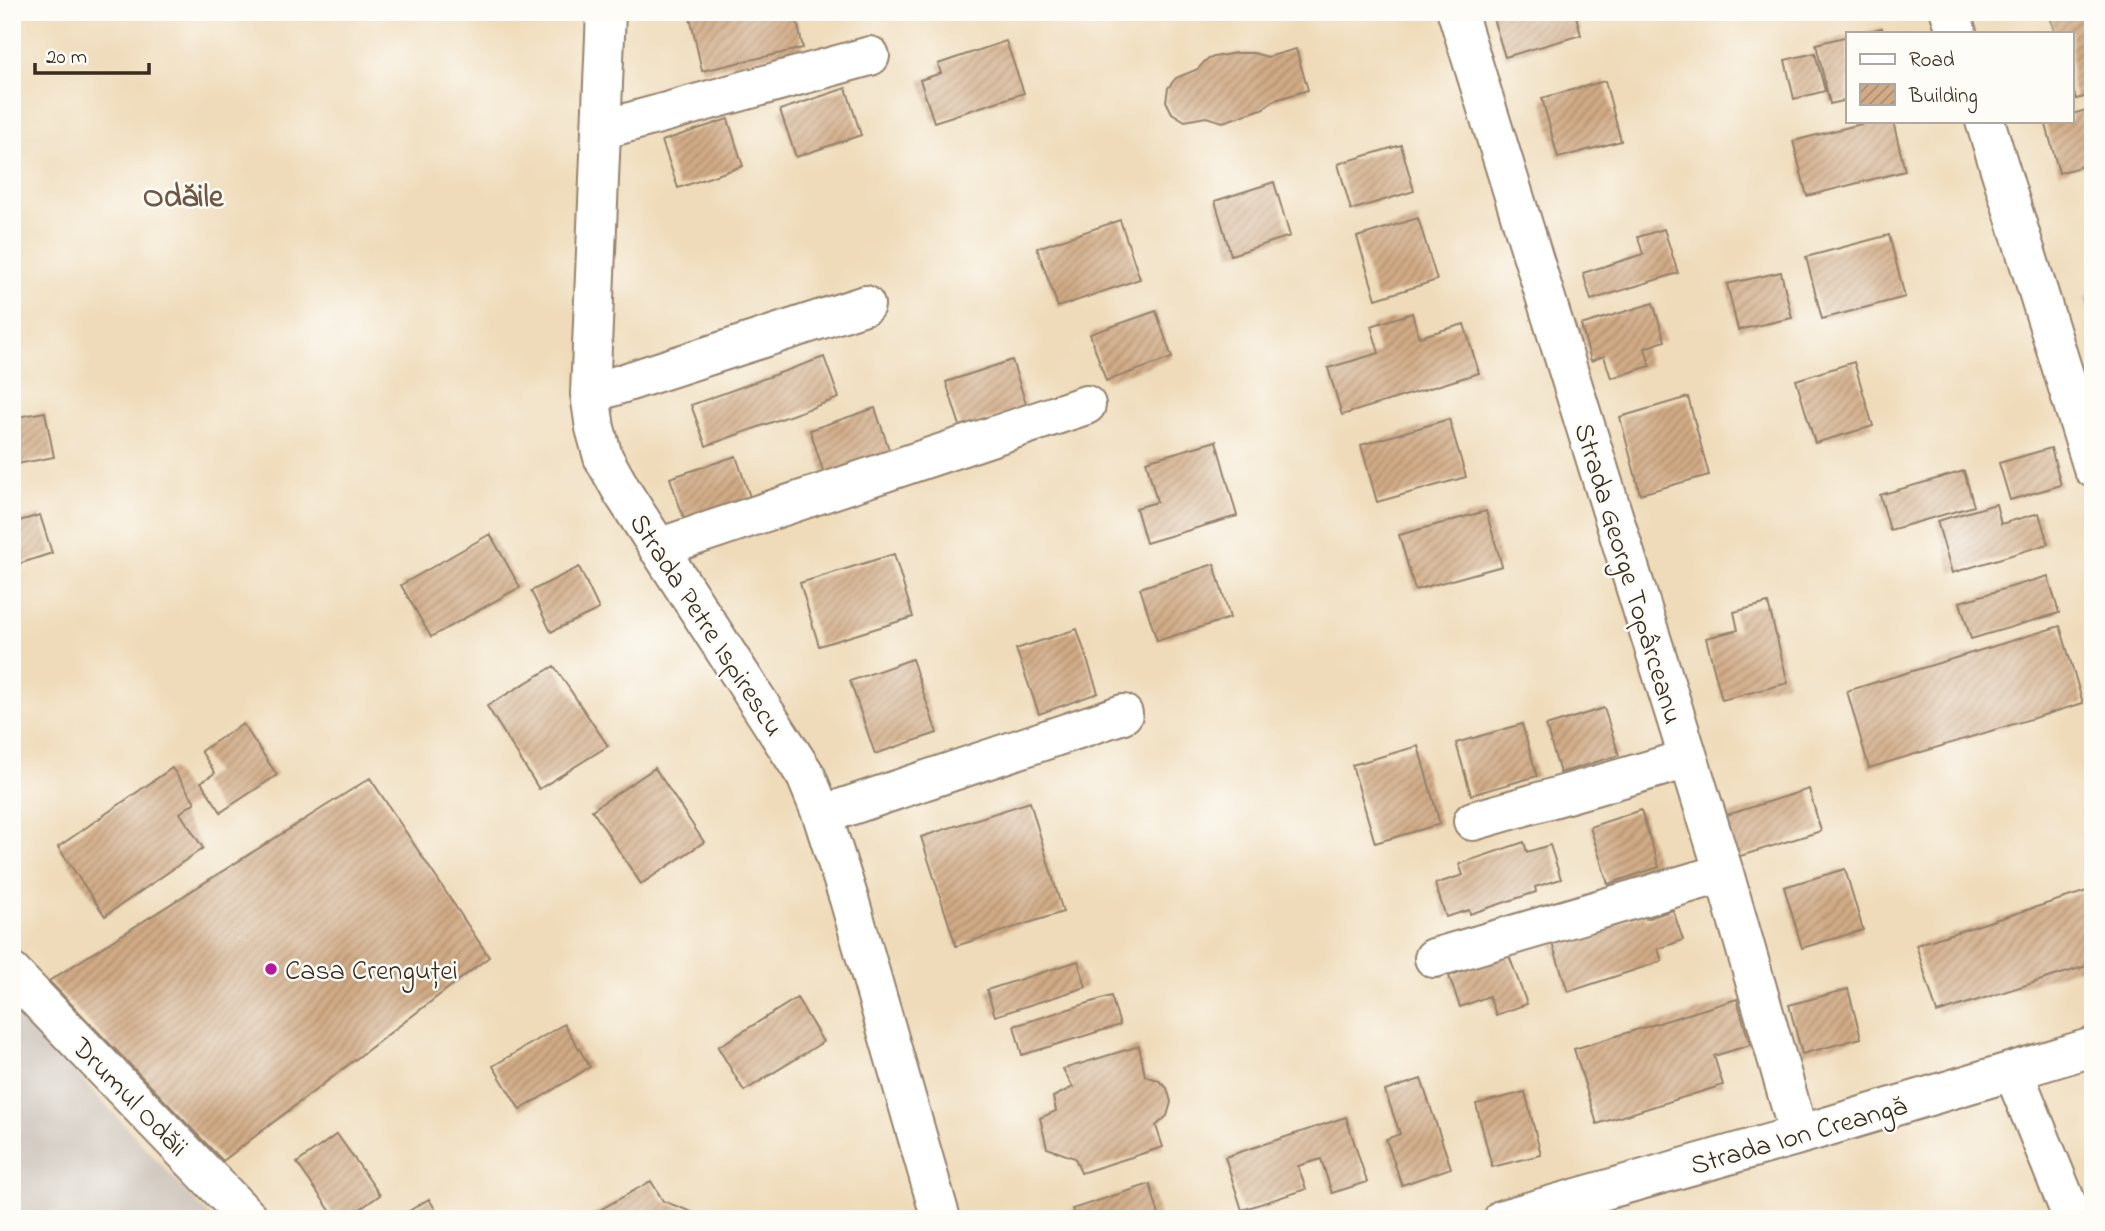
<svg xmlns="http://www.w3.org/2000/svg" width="2105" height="1231" font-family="'Indie Flower',sans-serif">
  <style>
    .industrial { fill: #ccc2b9 }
    .building { fill: url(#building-hatch) }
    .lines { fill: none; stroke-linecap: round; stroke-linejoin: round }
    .minor-casing { stroke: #95826c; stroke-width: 42 }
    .minor { stroke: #fff; stroke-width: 38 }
    .poi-dot { fill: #b5179e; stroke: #fdfcf7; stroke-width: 2.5 }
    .labels { text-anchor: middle; stroke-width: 5; stroke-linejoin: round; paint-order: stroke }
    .street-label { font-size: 28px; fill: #3b2a1e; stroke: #fdfcf7 }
    .poi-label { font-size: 28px; fill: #3b2a1e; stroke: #fdfcf7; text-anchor: start }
    .quarter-label { font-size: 32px; font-weight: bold; fill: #705742; stroke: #fdfcf7 }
  </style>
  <defs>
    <pattern id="building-hatch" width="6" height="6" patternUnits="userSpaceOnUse" patternTransform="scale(1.75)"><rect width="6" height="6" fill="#d1ab86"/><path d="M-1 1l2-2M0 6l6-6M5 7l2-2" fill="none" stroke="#ab8b6d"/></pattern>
  </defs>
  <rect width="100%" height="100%" fill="#fdfcf7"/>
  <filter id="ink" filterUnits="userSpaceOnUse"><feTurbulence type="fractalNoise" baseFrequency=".0143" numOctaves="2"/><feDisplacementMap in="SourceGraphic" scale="14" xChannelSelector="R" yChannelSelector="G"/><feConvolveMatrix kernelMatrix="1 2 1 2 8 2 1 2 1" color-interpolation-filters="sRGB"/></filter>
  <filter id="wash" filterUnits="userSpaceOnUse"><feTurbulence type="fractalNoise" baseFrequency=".00686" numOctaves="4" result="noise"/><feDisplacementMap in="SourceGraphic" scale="28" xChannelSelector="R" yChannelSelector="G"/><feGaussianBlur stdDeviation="1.57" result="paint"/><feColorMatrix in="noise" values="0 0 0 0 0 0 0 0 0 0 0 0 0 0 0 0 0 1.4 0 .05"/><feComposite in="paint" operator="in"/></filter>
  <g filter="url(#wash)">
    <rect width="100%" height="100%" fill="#efdbba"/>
    <path class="industrial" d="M12,1005L212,1219H12Z"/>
    <g id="blocks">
      <path class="building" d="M689,12H795L803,48L702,71Z
        M1491,12H1575L1581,35L1505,57Z
        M2048,12H2093V95L2076,99L2072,87V33H2055Z
        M1882,28L1883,33H1865V32Z
        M1848,36V100L1830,104L1816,44Z
        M1006,41L1024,93L934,122L920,80L941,73L938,64Z
        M1296,49L1308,90L1275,100L1262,109L1223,122L1206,117L1185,121L1172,113L1166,101L1168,88L1176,78L1198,69L1206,60L1214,57L1236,53H1253L1268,57Z
        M1815,53L1825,91L1794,99L1785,60Z
        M1605,81L1621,141L1558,158L1542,98Z
        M846,88L861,135L796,157L780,110Z
        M2093,108V163L2059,173L2045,121H2072V114Z
        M728,119L743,166L678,188L662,141Z
        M1873,121H1893L1905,171L1807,196L1793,141Z
        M1401,145L1414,191L1351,210L1338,164Z
        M1274,182L1290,236L1231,255L1215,201Z
        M1418,218L1437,280L1376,299L1357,237Z
        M1120,220L1140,279L1058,307L1037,248Z
        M1664,229L1678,273L1591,300L1583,273L1643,254L1638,237Z
        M1889,235L1905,297L1822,319L1806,257Z
        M1781,272L1792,318L1738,330L1727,284Z
        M2093,296V320L2092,321L2085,298Z
        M1653,303L1665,341L1645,348L1650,366L1611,378L1604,356L1591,361L1581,325Z
        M1156,311L1172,358L1106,381L1090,334Z
        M1412,313L1419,337L1464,324L1479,373L1342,415L1328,368L1379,353L1371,326Z
        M824,357L839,398L706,446L691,405Z
        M1012,360L1027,407L961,429L946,382Z
        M1854,362L1873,426L1815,443L1796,380Z
        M1688,397L1709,475L1640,494L1620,417Z
        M875,408L891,455L825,477L810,430Z
        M45,412L54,457L12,465V418Z
        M1449,419L1466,477L1377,502L1361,445Z
        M1216,441L1237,516L1146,543L1136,508L1157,502L1146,461Z
        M2051,448L2061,485L2010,500L1999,463Z
        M736,456L752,503L686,525L670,478Z
        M1964,471L1974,506L1890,530L1880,495Z
        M1996,504L2001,524L2039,513L2048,544L1952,573L1937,521Z
        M1486,511L1502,566L1415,590L1399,535Z
        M40,515L52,553L12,566V523Z
        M490,534L520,587L431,637L401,585Z
        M894,554L913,617L819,646L800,583Z
        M1214,564L1230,618L1157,641L1140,588Z
        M579,567L599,609L551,632L531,591Z
        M2048,576L2059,613L1971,639L1960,602Z
        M1768,603L1788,683L1722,700L1706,638L1738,630L1734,612Z
        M2060,626L2083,703L1869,768L1847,691Z
        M1077,629L1098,693L1039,714L1016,649Z
        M912,659L937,733L875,754L850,681Z
        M554,666L608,746L539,789L487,706Z
        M1604,708L1619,755L1560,773L1546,726Z
        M243,724L277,775L221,812L201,782L215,773L201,751Z
        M1522,724L1537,776L1471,795L1456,743Z
        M1418,746L1440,824L1375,843L1352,765Z
        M172,768L195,802L180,813L203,848L105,916L58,847Z
        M655,768L704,842L641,884L592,810Z
        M370,778L489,957L223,1161L49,981Z
        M1809,789L1821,831L1737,857L1724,816Z
        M1030,802L1063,912L956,946L921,837Z
        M1641,810L1659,867L1608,884L1590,827Z
        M1524,842L1527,852L1550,845L1561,879L1535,887L1536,892L1470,914L1469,910L1446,917L1435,884L1463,875L1459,864Z
        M1845,869L1863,930L1802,948L1784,887Z
        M2093,889V964L1937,1013L1916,945Z
        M1673,910L1683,940L1658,949L1662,961L1568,992L1552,943L1644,914L1646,919Z
        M1508,953L1527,1004L1496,1015L1489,996L1460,1007L1449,976Z
        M1078,961L1086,987L995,1016L987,990Z
        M1848,989L1861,1038L1802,1054L1789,1005Z
        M1111,996L1120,1025L1022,1055L1014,1026Z
        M797,998L823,1042L744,1091L718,1047Z
        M1737,999L1750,1045L1714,1056L1723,1085L1597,1124L1574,1049Z
        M564,1024L590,1067L520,1110L493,1066Z
        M1139,1046L1145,1076L1158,1080L1167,1088L1171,1102L1167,1116L1156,1126L1163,1147L1081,1173L1075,1158L1047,1148L1040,1118L1056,1111L1053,1097L1073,1087L1063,1069Z
        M1421,1079L1451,1168L1402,1185L1386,1139L1400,1134L1385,1091Z
        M1525,1092L1541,1155L1492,1167L1476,1104Z
        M1346,1117L1367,1182L1332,1193L1321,1159L1298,1166L1306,1189L1242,1210L1225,1157Z
        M337,1134L380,1195L346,1219H336L297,1163Z
        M651,1181L663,1201L697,1214L698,1219H595L591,1215Z
        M1150,1184L1160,1219H1076L1072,1209Z
        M429,1199L441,1219H396Z"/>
    </g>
  </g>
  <g filter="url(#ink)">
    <use href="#blocks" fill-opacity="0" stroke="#95826c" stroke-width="2"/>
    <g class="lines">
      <defs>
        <path id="minor" d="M606,12L590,394L595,428L603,457L623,493L806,776L822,815L849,899L941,1219
          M1457,12L1724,873L1799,1135
          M1950,12L1957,33
          M1985,121L2093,468
          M601,130L870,56
          M590,394L865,305
          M658,548L1086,405
          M822,815L1123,714
          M1473,821L1688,759
          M1434,958L1724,873
          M12,973L249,1219
          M2013,1071L2073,1219
          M1503,1219L1799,1135L2093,1047"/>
      </defs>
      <use href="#minor" class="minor-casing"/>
      <use href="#minor" class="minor"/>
    </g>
  </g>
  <circle class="poi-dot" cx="271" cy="969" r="7"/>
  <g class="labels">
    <g class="street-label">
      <text transform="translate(1630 573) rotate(73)" y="10">Strada George Topârceanu</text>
      <text transform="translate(708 624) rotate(57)" y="10">Strada Petre Ispirescu</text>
      <text transform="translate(131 1096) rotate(46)" y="10">Drumul Odăii</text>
      <text transform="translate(1798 1134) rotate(-16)" y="10">Strada Ion Creangă</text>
    </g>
    <g class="poi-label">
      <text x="285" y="979">Casa Crenguței</text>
    </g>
    <g class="quarter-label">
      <text x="183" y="206">Odăile</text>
    </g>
  </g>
  <rect width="2105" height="1231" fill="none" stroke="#fdfcf7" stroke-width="42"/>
  <rect x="1846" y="32" width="228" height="91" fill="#fdfcf7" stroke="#afa8a0" stroke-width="2"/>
  <rect x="1860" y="54" width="35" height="10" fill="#ffffff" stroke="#afa8a0" stroke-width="2"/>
  <text x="1909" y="66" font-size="21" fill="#3b2a1e">Road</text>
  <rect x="1860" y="84" width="35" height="21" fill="url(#building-hatch)" stroke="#afa8a0" stroke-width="2"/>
  <text x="1909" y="102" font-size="21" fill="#3b2a1e">Building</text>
  <path d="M35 63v10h114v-10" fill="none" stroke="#3b2a1e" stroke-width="3.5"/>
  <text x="46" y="63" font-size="21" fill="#3b2a1e" stroke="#fdfcf7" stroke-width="5" paint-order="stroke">20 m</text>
</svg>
